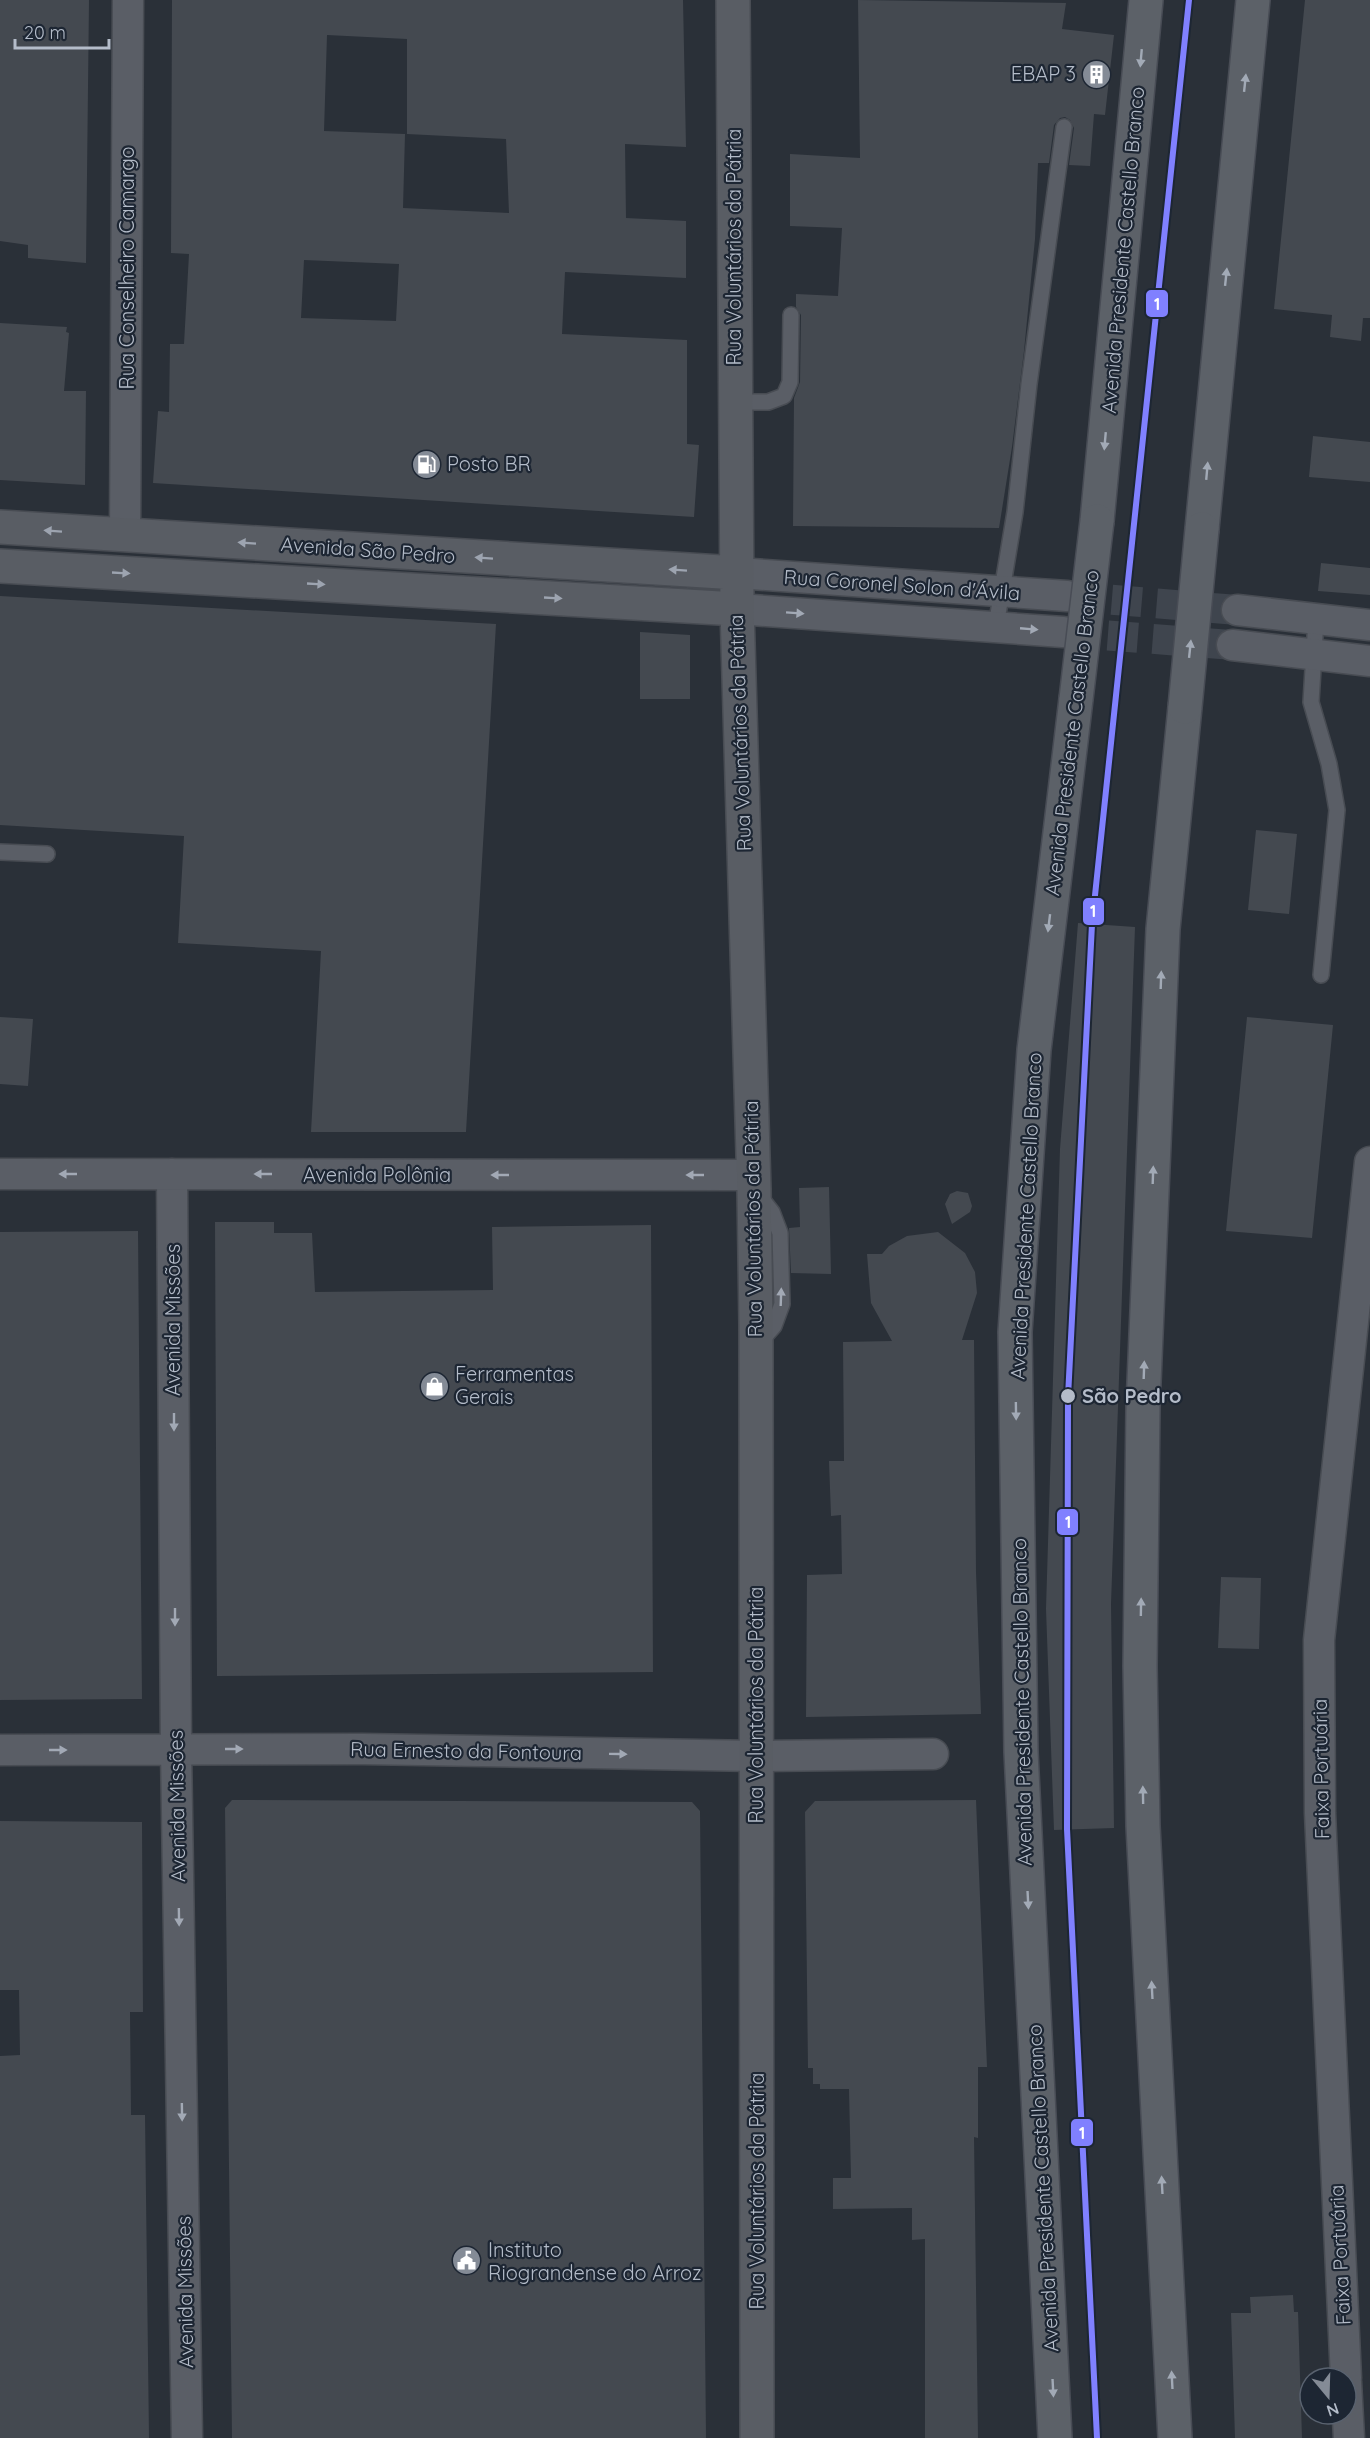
<svg xmlns="http://www.w3.org/2000/svg" width="1370" height="2438" font-family="Quicksand,sans-serif">
  <style>
    .building { fill: #444950; fill-rule: evenodd }
    .lines { fill: none; stroke-linecap: round; stroke-linejoin: round }
    .street-tunnel { stroke: #3f454e; stroke-width: 30; stroke-dasharray: 30 15; stroke-linecap: butt }
    .lane-casing { stroke: #484c53; stroke-width: 18 }
    .street-casing { stroke: #484c53; stroke-width: 33 }
    .secondary-casing { stroke: #484c53; stroke-width: 36 }
    .primary-casing { stroke: #484c55; stroke-width: 36 }
    .lane { stroke: #5a5e66; stroke-width: 15 }
    .street { stroke: #5a5e66; stroke-width: 30 }
    .secondary { stroke: #595d64; stroke-width: 33 }
    .primary { stroke: #5c6168; stroke-width: 33 }
    .primary-bridge-casing { stroke: #484c55; stroke-width: 36; stroke-linecap: butt }
    .primary-bridge { stroke: #5c6168; stroke-width: 33 }
    .metro-1-casing { stroke: #1d2633; stroke-width: 10 }
    .metro-1 { stroke: #8080ff; stroke-width: 6 }
    .oneway { fill: #a2aab6 }
    .oneway2 { fill: #9da4b0 }
    .oneway3 { fill: #a2a9b5 }
    .stop-dot { fill: #b4bcc9; stroke: #1d2633; stroke-width: 2 }
    .labels { text-anchor: middle; stroke-width: 4.5; stroke-linejoin: round; paint-order: stroke }
    .poi-label { font-size: 20px; fill: #b4bcc9; stroke: #1d2633; text-anchor: start }
    .street-label { font-size: 20px; fill: #b4bcc9; stroke: #1d2633 }
    .stop-label { font-size: 20px; font-weight: bold; fill: #b4bcc9; stroke: #1d2633; text-anchor: start }
    .line-badge { stroke: #1d2633; stroke-width: 2 }
    .badge-label { font-size: 16px; text-anchor: middle; font-weight: bold; fill: #fff }
  </style>
  <rect width="100%" height="100%" fill="#2a3038"/>
  <path class="building" d="M0,0H89L86,263L28,258V245L0,241Z
    M172,0H683L686,147L625,144L626,218L686,221V278L565,272L562,334L687,340V444L699,445L694,517L153,483L158,411L169,412L170,344H184L189,254L171,253ZM327,35L407,39V134L506,139L509,213L403,208L405,134L324,131ZM304,260L399,264L396,321L301,318Z
    M858,0L1066,3L1062,29L1114,35L1105,115L1094,114L1090,166L1069,165L1074,128L1070,120L1065,117L1060,118L1054,125L1049,163H1038L1035,239L1024,351L1012,447L999,528L793,526L794,398L800,382L801,315L796,307V294L838,296L842,228L790,226V154L860,158Z
    M1305,0H1370V318H1363L1361,341L1330,337L1332,315L1274,309Z
    M0,323L67,327L66,332L69,333L64,391H86L85,485L0,480Z
    M1313,436L1370,442V482L1309,477Z
    M1321,563L1370,568V595L1318,591Z
    M0,596L496,624L466,1132H311L321,951L178,943L184,836L0,825Z
    M640,632L690,635V699H640Z
    M1256,830L1297,834L1289,914L1248,910Z
    M1078,923L1135,927L1111,1604L1114,1828L1054,1830L1046,1609L1060,1149Z
    M0,1017L33,1019L28,1086L0,1084Z
    M1247,1017L1333,1025L1312,1238L1226,1231Z
    M829,1187L831,1274L791,1273L789,1228L800,1227L799,1188Z
    M957,1191L968,1193L972,1206L970,1212L952,1224L945,1204L950,1194Z
    M215,1222H274V1233H312L315,1292L493,1290L492,1227L651,1225L653,1672L217,1676Z
    M138,1231L142,1699L0,1700V1232Z
    M938,1232L965,1253L975,1272L977,1293L962,1340H974L976,1572L981,1714L806,1717L807,1575L842,1574L841,1515L831,1516L829,1461H844L843,1342L892,1341L871,1303L867,1254H882L889,1246L907,1236Z
    M1221,1577L1261,1578L1259,1649L1218,1648Z
    M232,1800L692,1802L700,1811L706,2438H232L225,1808Z
    M976,1800L987,2067H978V2138L974,2137L978,2438H925V2239L912,2240V2208L833,2209V2178H851L849,2089H820V2084H813V2068H808L805,1812L815,1801Z
    M0,1821L142,1822L143,2012H130L131,2115H145L149,2438H0V2056L20,2055L19,1990H0Z
    M1293,2295L1294,2312H1298L1302,2438H1235L1231,2313H1251L1250,2297Z"/>
  <g class="lines">
    <path class="street-tunnel" d="M1067,596L1237,610
      M1063,632L1232,645"/>
    <defs>
      <path id="lane" d="M735,402H768L784,396L790,382L791,315
        M1316,619L1311,702L1329,764L1337,810L1321,975
        M996,626L1015,512L1029,384L1064,127
        M0,852L47,854
        M758,1194L772,1212L780,1233L782,1304L774,1326L759,1343"/>
      <path id="street" d="M125,535L128,0
        M737,573L1067,596
        M737,609L1063,632
        M1237,610L1370,625
        M1232,645L1370,661
        M0,1174L754,1175
        M172,1174L176,1749L187,2438
        M0,1750L363,1749L756,1756L933,1754
        M1346,2378L1320,1813L1319,1640L1370,1162
        M1346,2382L1349,2438"/>
      <path id="secondary" d="M733,0L737,609L754,1189L756,1326L757,2438
        M0,527L737,573
        M0,566L737,609"/>
      <path id="primary" d="M1097,521L1146,0
        M1202,529L1253,0
        M1055,2438L1021,1752L1015,1332L1034,1050L1076,699
        M1175,2438L1143,1826L1140,1666L1143,1406L1163,929L1185,707"/>
    </defs>
    <use href="#lane" class="lane-casing"/>
    <use href="#street" class="street-casing"/>
    <use href="#secondary" class="secondary-casing"/>
    <use href="#primary" class="primary-casing"/>
    <use href="#lane" class="lane"/>
    <use href="#street" class="street"/>
    <use href="#secondary" class="secondary"/>
    <use href="#primary" class="primary"/>
    <defs>
      <path id="primary-bridge" d="M1076,699L1097,521
        M1185,707L1202,529"/>
    </defs>
    <use href="#primary-bridge" class="primary-bridge-casing"/>
    <use href="#primary-bridge" class="primary-bridge"/>
    <defs>
      <path id="metro-1" d="M1097,2438L1067,1829L1068,1397L1092,924L1189,0"/>
    </defs>
    <use href="#metro-1" class="metro-1-casing"/>
    <use href="#metro-1" class="metro-1"/>
  </g>
  <defs><path id="oneway-solid" d="M-6-.8H1V-3.2L6.5 0L1 3.2V.8H-6Z" transform="scale(1.5)"/></defs>
  <g class="oneway">
    <use href="#oneway-solid" transform="translate(1141 58) rotate(95)"/>
    <use href="#oneway-solid" transform="translate(1245 83) rotate(-84)"/>
    <use href="#oneway-solid" transform="translate(1226 277) rotate(-84)"/>
    <use href="#oneway-solid" transform="translate(1105 441) rotate(95)"/>
    <use href="#oneway-solid" transform="translate(1207 471) rotate(-85)"/>
    <use href="#oneway-solid" transform="translate(1190 649) rotate(-84)"/>
    <use href="#oneway-solid" transform="translate(1049 923) rotate(97)"/>
    <use href="#oneway-solid" transform="translate(1161 980) rotate(-88)"/>
    <use href="#oneway-solid" transform="translate(1153 1175) rotate(-88)"/>
    <use href="#oneway-solid" transform="translate(1144 1370) rotate(-88)"/>
    <use href="#oneway-solid" transform="translate(1016 1411) rotate(89)"/>
    <use href="#oneway-solid" transform="translate(1141 1607) rotate(-89)"/>
    <use href="#oneway-solid" transform="translate(1143 1795) rotate(-91)"/>
    <use href="#oneway-solid" transform="translate(1028 1900) rotate(87)"/>
    <use href="#oneway-solid" transform="translate(1152 1990) rotate(-93)"/>
    <use href="#oneway-solid" transform="translate(1162 2185) rotate(-93)"/>
    <use href="#oneway-solid" transform="translate(1172 2380) rotate(-93)"/>
    <use href="#oneway-solid" transform="translate(1053 2388) rotate(87)"/>
  </g>
  <g class="oneway2">
    <use href="#oneway-solid" transform="translate(53 531) rotate(-176)"/>
    <use href="#oneway-solid" transform="translate(247 543) rotate(-176)"/>
    <use href="#oneway-solid" transform="translate(484 558) rotate(-176)"/>
    <use href="#oneway-solid" transform="translate(678 570) rotate(-176)"/>
    <use href="#oneway-solid" transform="translate(121 573) rotate(3)"/>
    <use href="#oneway-solid" transform="translate(316 584) rotate(3)"/>
    <use href="#oneway-solid" transform="translate(553 598) rotate(3)"/>
  </g>
  <g class="oneway3">
    <use href="#oneway-solid" transform="translate(795 613) rotate(4)"/>
    <use href="#oneway-solid" transform="translate(1029 629) rotate(5)"/>
    <use href="#oneway-solid" transform="translate(68 1174) rotate(-180)"/>
    <use href="#oneway-solid" transform="translate(263 1174) rotate(-180)"/>
    <use href="#oneway-solid" transform="translate(500 1175) rotate(-180)"/>
    <use href="#oneway-solid" transform="translate(695 1175) rotate(-180)"/>
    <use href="#oneway-solid" transform="translate(781 1297) rotate(-88)"/>
    <use href="#oneway-solid" transform="translate(174 1422) rotate(90)"/>
    <use href="#oneway-solid" transform="translate(175 1617) rotate(90)"/>
    <use href="#oneway-solid" transform="translate(234 1749)"/>
    <use href="#oneway-solid" transform="translate(58 1750)"/>
    <use href="#oneway-solid" transform="translate(618 1754) rotate(1)"/>
    <use href="#oneway-solid" transform="translate(179 1917) rotate(89)"/>
    <use href="#oneway-solid" transform="translate(182 2112) rotate(89)"/>
  </g>
  <defs>
    <symbol id="building-disc" viewBox="-11 -11 22 22"><circle r="9.5" fill="#848b96" stroke="#1d2633"/><path d="M-4-6H4V6H1V3H-1V6H-4ZM-2.5-4.3h1.7v1.8h-1.7ZM.8-4.3h1.7v1.8H.8ZM-2.5-1h1.7V.8h-1.7ZM.8-1h1.7V.8H.8Z" fill="#fff"/></symbol>
    <symbol id="fuel-disc" viewBox="-11 -11 22 22"><circle r="9.5" fill="#848b96" stroke="#1d2633"/><path d="M-5.5-6h7V0h2V4h1.3V-2.5L3-4.5l.8-.8L6-3V5H2.5V1h-1V6h-7ZM-4.2-4.7v3.2H.2V-4.7Z" fill="#fff"/></symbol>
    <symbol id="shop-disc" viewBox="-11 -11 22 22"><circle r="9.5" fill="#848b96" stroke="#1d2633"/><path d="M-5-2.5h2.3a2.7 3.5 0 0 1 5.4 0H5L5.5 6h-11ZM-1.5-2.5h3a1.5 2.3 0 0 0-3 0Z" fill="#fff"/></symbol>
    <symbol id="civic-disc" viewBox="-11 -11 22 22"><circle r="9.5" fill="#848b96" stroke="#1d2633"/><path d="M-.6-6.5H3V-4.5H.6V-3L4-1V1h2V6H-6V1h2V-1L-.6-3ZM-1.2 2.5V6h2.4V2.5Z" fill="#fff"/></symbol>
  </defs>
  <g fill-rule="evenodd">
    <use href="#building-disc" x="1080" y="58" width="33" height="33"/>
    <use href="#fuel-disc" x="410" y="448" width="33" height="33"/>
    <use href="#shop-disc" x="418" y="1370" width="33" height="33"/>
    <use href="#civic-disc" x="450" y="2244" width="33" height="33"/>
  </g>
  <circle class="stop-dot" cx="1068" cy="1396" r="8"/>
  <g class="labels">
    <g class="poi-label">
      <text x="1076" y="81" text-anchor="end">EBAP 3</text>
      <text x="447" y="471">Posto BR</text>
      <text x="455" y="1381">Ferramentas<tspan x="455" dy="23">Gerais</tspan></text>
      <text x="488" y="2257">Instituto<tspan x="488" dy="23">Riograndense do Arroz</tspan></text>
    </g>
    <g class="street-label">
      <text transform="translate(734 247) rotate(-90)" y="7">Rua Voluntários da Pátria</text>
      <text transform="translate(1123 250) rotate(-85)" y="7">Avenida Presidente Castello Branco</text>
      <text transform="translate(127 268) rotate(-90)" y="7">Rua Conselheiro Camargo</text>
      <text transform="translate(368 550) rotate(4)" y="7">Avenida São Pedro</text>
      <text transform="translate(902 585) rotate(4)" y="7">Rua Coronel Solon d'Ávila</text>
      <text transform="translate(740 733) rotate(-92)" y="7">Rua Voluntários da Pátria</text>
      <text transform="translate(1072 733) rotate(-83)" y="7">Avenida Presidente Castello Branco</text>
      <text x="377" y="1182">Avenida Polônia</text>
      <text transform="translate(1026 1216) rotate(-87)" y="7">Avenida Presidente Castello Branco</text>
      <text transform="translate(753 1219) rotate(-91)" y="7">Rua Voluntários da Pátria</text>
      <text transform="translate(173 1320) rotate(-90)" y="7">Avenida Missões</text>
      <text transform="translate(1022 1702) rotate(-91)" y="7">Avenida Presidente Castello Branco</text>
      <text transform="translate(756 1705) rotate(-90)" y="7">Rua Voluntários da Pátria</text>
      <text transform="translate(466 1751) rotate(1)" y="7">Rua Ernesto da Fontoura</text>
      <text transform="translate(1321 1769) rotate(-91)" y="7">Faixa Portuária</text>
      <text transform="translate(177 1806) rotate(-91)" y="7">Avenida Missões</text>
      <text transform="translate(1043 2188) rotate(-93)" y="7">Avenida Presidente Castello Branco</text>
      <text transform="translate(757 2191) rotate(-90)" y="7">Rua Voluntários da Pátria</text>
      <text transform="translate(1340 2255) rotate(-93)" y="7">Faixa Portuária</text>
      <text transform="translate(185 2292) rotate(-91)" y="7">Avenida Missões</text>
    </g>
    <g class="stop-label">
      <text x="1082" y="1403">São Pedro</text>
    </g>
  </g>
  <g class="line-badge">
    <rect x="1145" y="289" width="24" height="29" rx="6" fill="#8080ff"/>
    <rect x="1082" y="897" width="23" height="29" rx="6" fill="#8080ff"/>
    <rect x="1056" y="1508" width="23" height="28" rx="6" fill="#8080ff"/>
    <rect x="1070" y="2118" width="24" height="29" rx="6" fill="#8080ff"/>
  </g>
  <g class="badge-label">
    <text x="1157" y="310">1</text>
    <text x="1093" y="917">1</text>
    <text x="1068" y="1528">1</text>
    <text x="1082" y="2139">1</text>
  </g>
  <g transform="translate(1328 2396) rotate(161)"><circle r="28" fill="#1d2633" stroke="#59626f" stroke-width="1.5"/>
  <path d="M0-4.5L10 22L0 15L-10 22Z" fill="#848b96"/>
  <text y="-9" font-size="16" font-weight="bold" text-anchor="middle" fill="#b4bcc9">N</text>
  </g>
  <path d="M15 39v9h94v-9" fill="none" stroke="#b4bcc9" stroke-width="3"/>
  <text x="24" y="39" font-size="18" fill="#b4bcc9" stroke="#1d2633" stroke-width="4.5" paint-order="stroke">20 m</text>
</svg>
